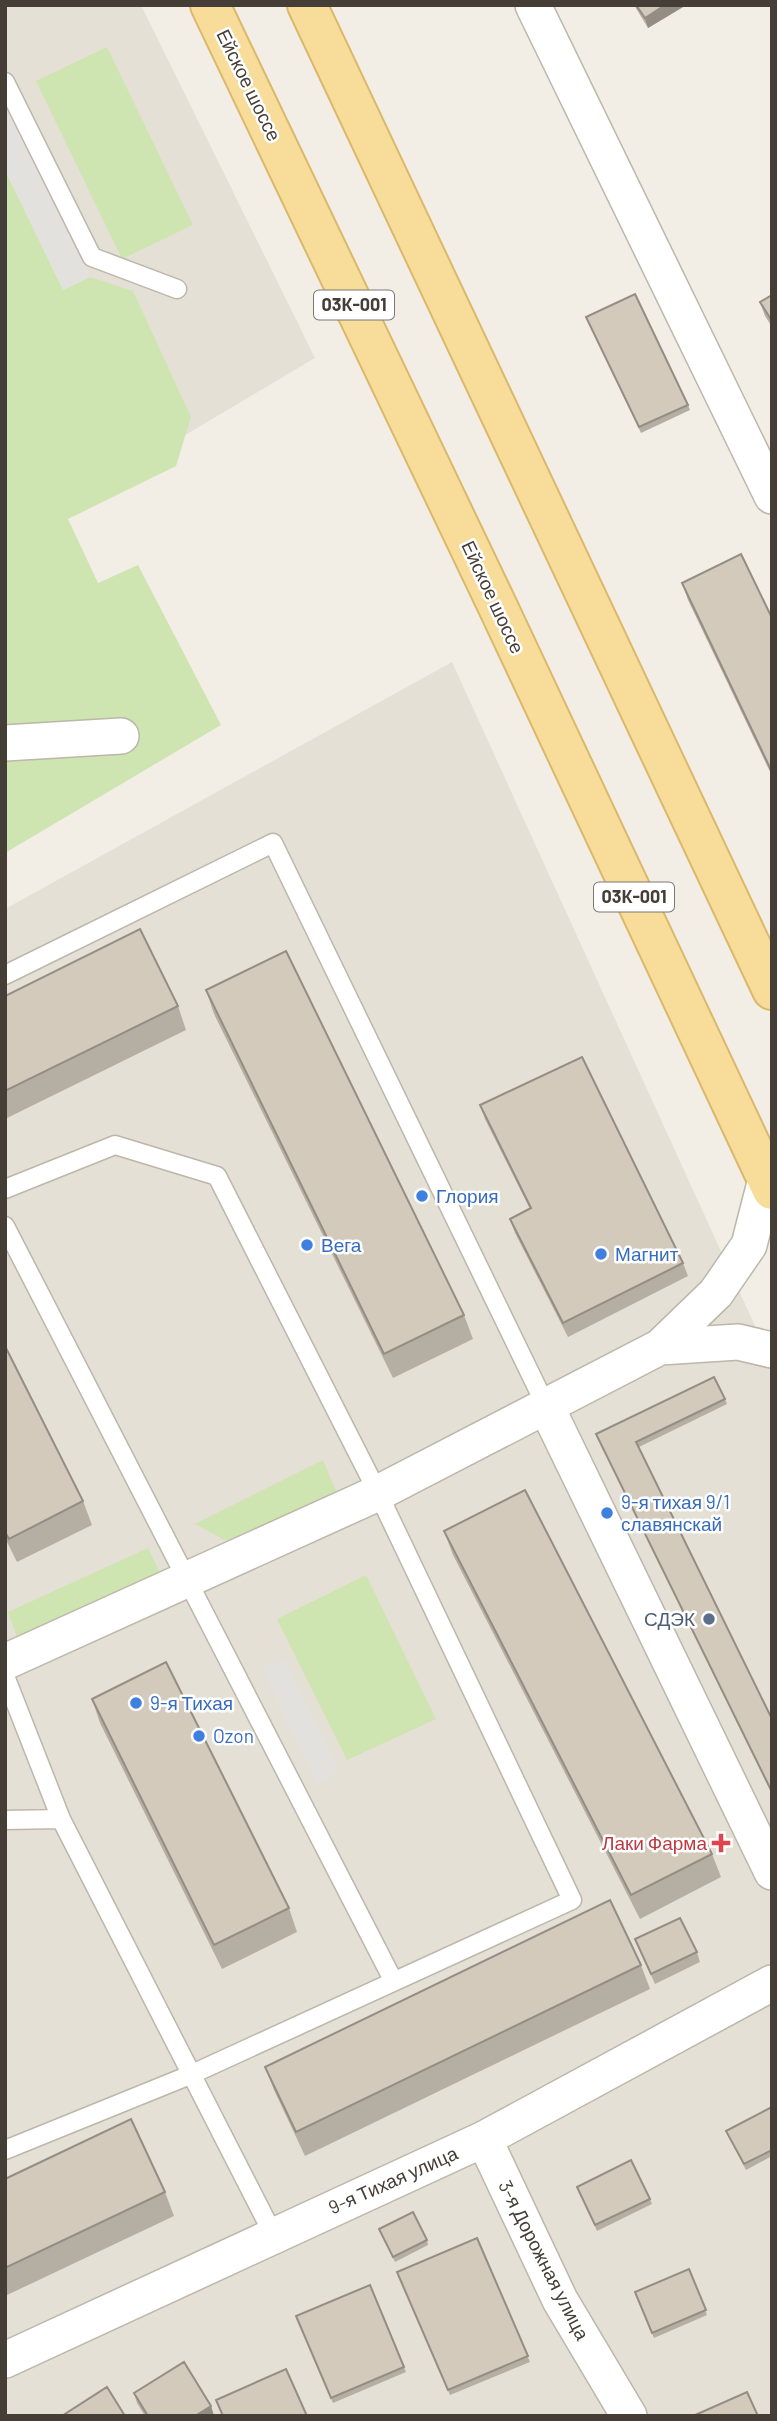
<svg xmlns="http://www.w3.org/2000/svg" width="777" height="2421" font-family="Barlow,sans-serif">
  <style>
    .residential { fill: #e5e0d5 }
    .green { fill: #cee4b1 }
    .parking { fill: #e3e1de }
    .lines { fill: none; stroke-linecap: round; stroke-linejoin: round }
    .lane-casing { stroke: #bdb6a9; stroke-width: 21 }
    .street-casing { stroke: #bdb6a9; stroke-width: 38 }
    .primary-casing { stroke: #dbb86b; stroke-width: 42 }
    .lane { stroke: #fff; stroke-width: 18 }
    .street { stroke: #fff; stroke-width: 35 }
    .primary { stroke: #f7dc9a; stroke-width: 38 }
    .wall { fill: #b5aea2 }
    .shaded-wall { fill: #948d84 }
    .building { fill: #d3cabc; stroke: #948d84; stroke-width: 2 }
    .shop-dot { fill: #3f7fe0; stroke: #fff; stroke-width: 2.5 }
    .service-dot { fill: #5c6f8a; stroke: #fff; stroke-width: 2.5 }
    .health-dot { fill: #e0444e; stroke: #fff; stroke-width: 2.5 }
    .labels { text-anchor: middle; stroke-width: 5; stroke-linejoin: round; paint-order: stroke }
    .shield { fill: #fff; stroke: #7c7872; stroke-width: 2 }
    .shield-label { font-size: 18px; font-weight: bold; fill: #443e36 }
    .street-label { font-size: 19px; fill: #443e36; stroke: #fff }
    .shop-label { font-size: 19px; fill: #366cbe; stroke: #fff; text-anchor: start }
    .service-label { font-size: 19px; fill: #4e5e75; stroke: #fff; text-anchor: end }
    .health-label { font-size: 19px; fill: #be3a42; stroke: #fff; text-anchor: end }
  </style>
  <rect width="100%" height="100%" fill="#f2eee6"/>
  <path class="residential" d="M5,5H141L315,358L5,542Z
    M452,662L772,1363V2416H5V909Z"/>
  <path class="green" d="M107,47L193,225L122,259L36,81Z
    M5,170L63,290L90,277L133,291L191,417L176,466L68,519L98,583L138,565L221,725L5,853Z
    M323,1460L338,1496L227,1541L195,1524Z
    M148,1548L160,1573L17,1637L8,1612Z
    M366,1575L436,1719L347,1760L277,1619Z"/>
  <path class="parking" d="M5,102L90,277L63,290L5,170Z
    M285,1661L339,1770L317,1784L262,1667Z"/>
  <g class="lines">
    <defs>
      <path id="lane" d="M5,82L92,257L177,289
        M5,975L273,843L547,1408
        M5,1189L115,1145L217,1176L378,1493L572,1900L190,2075L5,2150
        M5,1226L393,1980
        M5,1676L61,1819L273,2234
        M5,1820L61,1819"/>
      <path id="street" d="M533,5L772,496
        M5,743L121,736
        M660,1347L738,1342L772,1350
        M547,1408L772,1872
        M5,1662L378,1493L660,1347L716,1293L749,1245L766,1179
        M484,2139L560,2300L629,2416
        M5,2360L484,2139L772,1983"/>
      <path id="primary" d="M210,5L497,605L772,1190
        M307,5L772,990"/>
    </defs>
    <use href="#lane" class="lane-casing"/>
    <use href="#street" class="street-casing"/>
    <use href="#primary" class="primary-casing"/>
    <use href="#lane" class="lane"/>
    <use href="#street" class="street"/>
    <use href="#primary" class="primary"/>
  </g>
  <path class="wall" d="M634,5H682L683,7L648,28Z
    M772,295V327L765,316L760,302Z
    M586,317L688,405L690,410L641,433Z
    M682,583L772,618V776L688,600Z
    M206,990L464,1315L473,1339L393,1378L214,1014Z
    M5,996L178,1006L186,1030L5,1119Z
    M480,1105L683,1263L688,1276L568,1337L515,1233L510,1219L530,1209L485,1119Z
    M5,1346L83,1501L92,1525L17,1562L5,1538Z
    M725,1399L727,1404L639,1447L772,1719V1794L596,1434Z
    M444,1531L712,1854L721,1877L640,1919L453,1555Z
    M92,1699L289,1908L297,1932L222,1969L100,1723Z
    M635,1939L697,1952L700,1962L655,1984Z
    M641,1965L650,1989L305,2156L274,2090L265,2067Z
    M772,2107V2156L746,2170L726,2131Z
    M5,2179L165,2192L174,2216L5,2296Z
    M577,2187L650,2199L652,2204L597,2231Z
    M379,2229L427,2240L428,2245L395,2262Z
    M477,2238L530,2362L450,2395L397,2272Z
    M689,2269L707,2315L654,2338L635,2292Z
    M370,2285L406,2372L333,2403L296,2316Z
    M134,2393L211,2406L214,2416H145L137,2403Z"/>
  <path class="shaded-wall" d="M665,5H682L683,7L648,28L645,18Z
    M211,2406L214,2416H195Z"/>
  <path class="building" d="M636,5H665L645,18Z
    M635,294L688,405L639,427L586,317Z
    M772,295V321L760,302Z
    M741,554L772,618V772L682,583Z
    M140,929L178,1006L5,1091V996Z
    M286,951L464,1315L384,1354L206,990Z
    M582,1057L683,1263L563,1323L510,1219L531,1208L480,1105Z
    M5,1346L83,1501L9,1539L5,1532Z
    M714,1377L725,1399L636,1442L772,1719V1792L596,1434Z
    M525,1490L712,1854L631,1895L444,1531Z
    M166,1662L289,1908L214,1945L92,1699Z
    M610,1900L641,1965L296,2132L265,2067Z
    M680,1918L697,1952L651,1974L635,1939Z
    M772,2107V2150L744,2164L726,2131Z
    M131,2119L165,2192L5,2268V2179Z
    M631,2160L650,2199L595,2225L577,2187Z
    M413,2212L427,2240L393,2257L379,2229Z
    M477,2238L528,2356L448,2390L397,2272Z
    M689,2269L706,2310L652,2333L635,2292Z
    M370,2285L404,2367L331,2398L296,2316Z
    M184,2362L211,2406L195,2416H148L134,2393Z
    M286,2369L307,2416H223L216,2400Z
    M107,2387L125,2416H67L65,2414Z
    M747,2392L758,2416H693Z"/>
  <g class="shop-dot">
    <circle cx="422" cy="1196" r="7"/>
    <circle cx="307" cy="1245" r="7"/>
    <circle cx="601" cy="1254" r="7"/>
    <circle cx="607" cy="1513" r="7"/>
    <circle cx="136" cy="1703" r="7"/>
    <circle cx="199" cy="1736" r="7"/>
  </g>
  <circle class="service-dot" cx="709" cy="1619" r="7"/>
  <path class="health-dot" d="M717.5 1832.5h7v7h7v7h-7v7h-7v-7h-7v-7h7z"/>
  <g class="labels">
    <g class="shield">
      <rect x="314" y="290.5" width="80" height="29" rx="5"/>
      <rect x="594" y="882.5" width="80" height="29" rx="5"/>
    </g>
    <g class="shield-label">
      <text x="354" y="311">03К-001</text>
      <text x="634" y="903">03К-001</text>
    </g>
    <g class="street-label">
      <text transform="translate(249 85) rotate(64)" y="7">Ейское шоссе</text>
      <text transform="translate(493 597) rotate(65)" y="7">Ейское шоссе</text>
      <text transform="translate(393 2180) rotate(-24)" y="7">9-я Тихая улица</text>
      <text transform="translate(544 2260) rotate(63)" y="7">3-я Дорожная улица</text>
    </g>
    <g class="shop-label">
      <text x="436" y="1203">Глория</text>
      <text x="321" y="1252">Вега</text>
      <text x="615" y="1261">Магнит</text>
      <text x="621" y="1509">9-я тихая 9/1<tspan x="621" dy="22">славянскай</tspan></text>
      <text x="150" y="1710">9-я Тихая</text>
      <text x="213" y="1743">Ozon</text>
    </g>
    <g class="service-label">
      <text x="695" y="1626">СДЭК</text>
    </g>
    <g class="health-label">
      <text x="707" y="1850">Лаки Фарма</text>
    </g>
  </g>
  <rect width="777" height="2421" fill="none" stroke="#443e36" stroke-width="14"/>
</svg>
